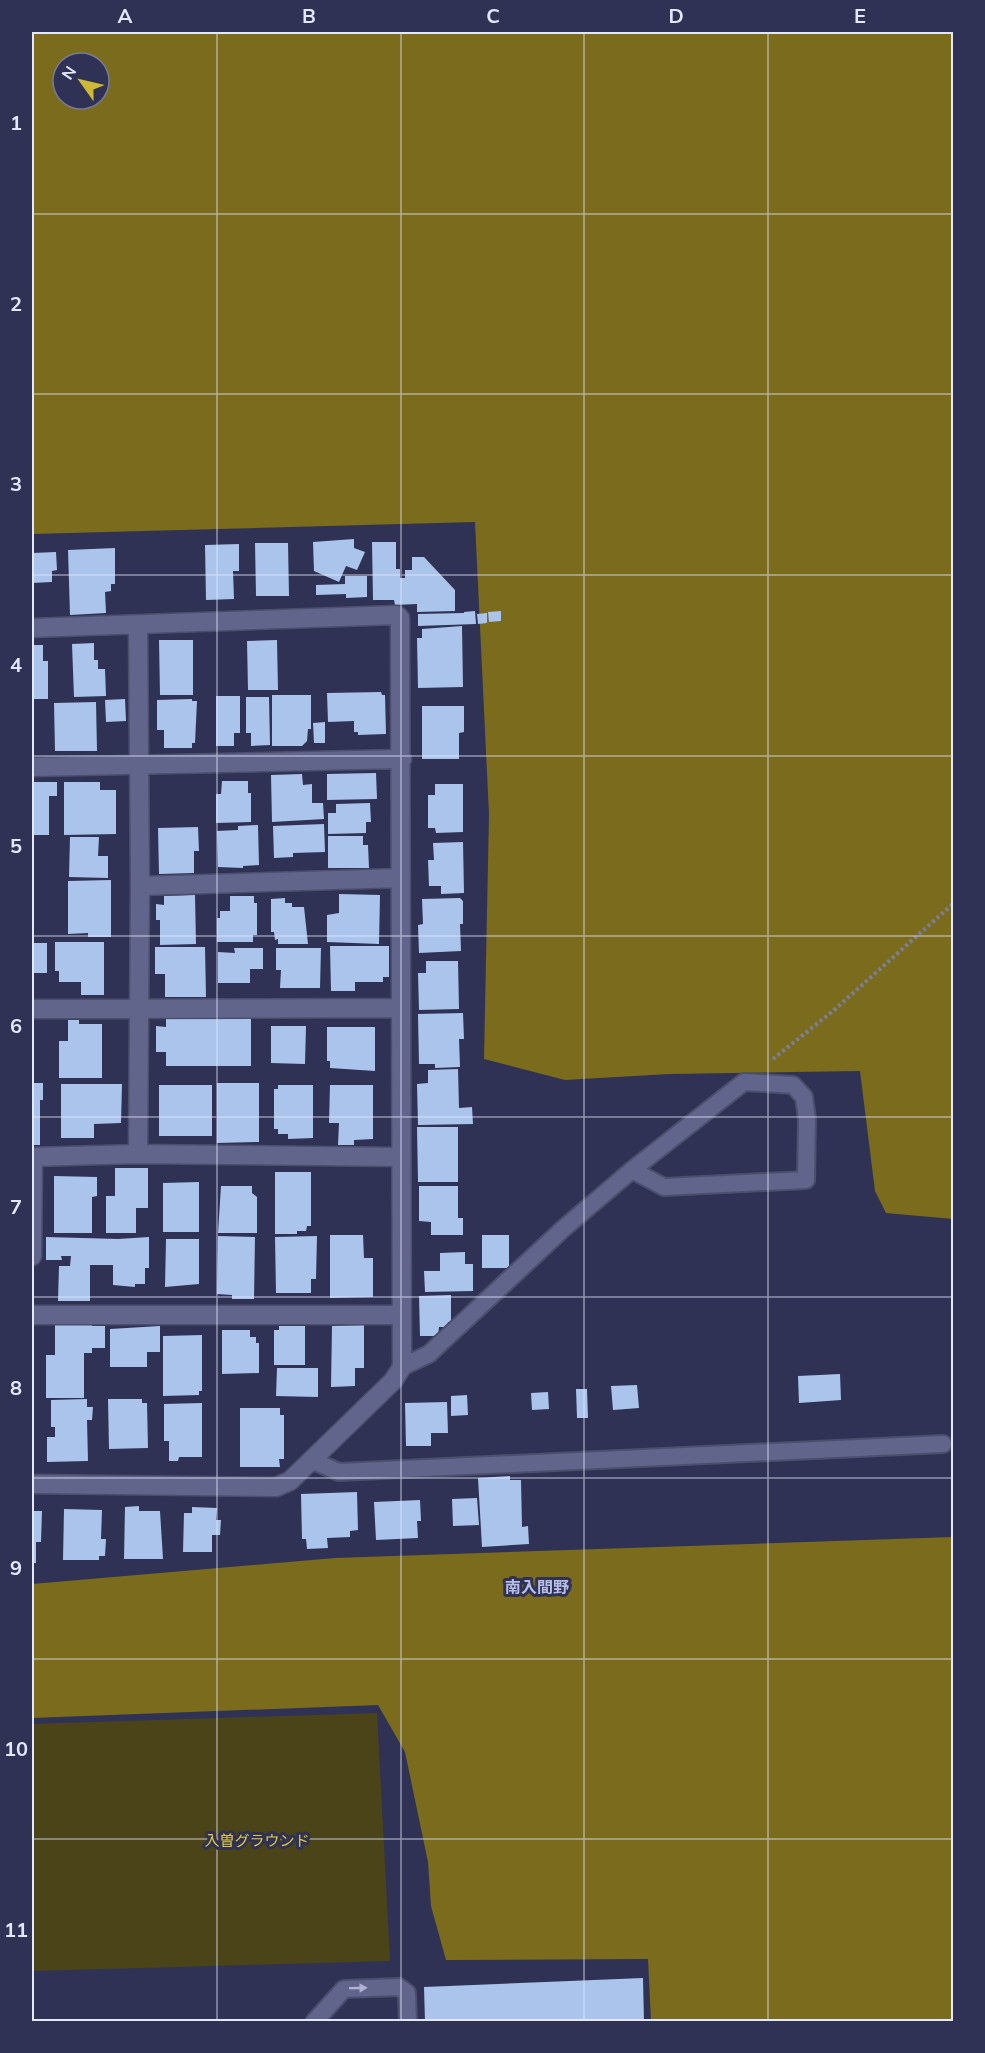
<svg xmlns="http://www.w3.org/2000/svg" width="985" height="2053" font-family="Mulish,'Noto Sans JP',sans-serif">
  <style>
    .green { fill: #4c4419 }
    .forest { fill: #7a6c1c; fill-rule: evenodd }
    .building { fill: #abc4eb }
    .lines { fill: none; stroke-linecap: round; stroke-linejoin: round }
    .lane-casing { stroke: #4c4f6c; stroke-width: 20 }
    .street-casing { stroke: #4c4f6c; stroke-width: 21 }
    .path { stroke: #7c7f9c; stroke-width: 4; stroke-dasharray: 3 3; stroke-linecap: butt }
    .lane { stroke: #61658c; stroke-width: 16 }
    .street { stroke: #61658c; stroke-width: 18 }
    .oneway { fill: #b0b4d0 }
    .grid { fill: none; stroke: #e4e8fe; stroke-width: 1.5; stroke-opacity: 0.55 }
    .labels { text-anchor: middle; stroke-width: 6; stroke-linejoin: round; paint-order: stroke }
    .park-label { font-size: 15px; fill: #e1c83b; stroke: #2f3254 }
    .neighbourhood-label { font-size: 16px; font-weight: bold; fill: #b7bde8; stroke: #2f3254 }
    .neatline { fill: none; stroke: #e4e8fe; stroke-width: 2 }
    .grid-label { font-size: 20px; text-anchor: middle; font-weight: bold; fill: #e4e8fe }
  </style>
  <rect width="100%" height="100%" fill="#2f3254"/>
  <path class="green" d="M377,1713L390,1961L32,1971V1724Z"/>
  <path class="forest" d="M32,32H953V1219L886,1213L875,1191L860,1071L669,1074L565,1080L484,1059L489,814L475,522L32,534ZM63,63H99V99H63Z
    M953,1537V2021H651L648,1959L446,1960L431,1906L428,1862L405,1752L378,1705L32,1718V1584L335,1558Z"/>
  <path class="building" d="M354,539V548L365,552L357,570L346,566L339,582L314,571L313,542Z
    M372,542H396V569H400V578H405V570H412V557H424L455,590V611L417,612V604L395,605L394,600H373Z
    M255,543H288L289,596H256Z
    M239,544V571H233L234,599L206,600L205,545Z
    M115,548V584H111V591L105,592L106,613L70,615L68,550Z
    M56,552L57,570L52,571V582L32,583V553Z
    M345,576H367V597L346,598V594L316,595V585L345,584Z
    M475,611L476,624L418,626V614L464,613V619V612Z
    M501,611V621L489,622L488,612Z
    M487,613V623L478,624L477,614Z
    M462,626L463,687L418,688L417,638H422V629Z
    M159,640H193V695H160Z
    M277,640L278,690H248L247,641Z
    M94,643V660H98V669H105L106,696L74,697L72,644Z
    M32,645H43V661H48V699H32Z
    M381,692L382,695H385L386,734L358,735V732H354V721L328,722L327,693Z
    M272,695H311V729H308L307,741L302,746H272Z
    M216,696H240V733H234V746H216Z
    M246,697H269L270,745L251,746V733H246Z
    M125,699L126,721L106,722L105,700Z
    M192,699V701H197L195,743H192V748H164V730H157V700Z
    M96,702L97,751H55L54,703Z
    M422,706H464V732L459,733V759H422Z
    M325,722V743H314L313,723Z
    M376,773L377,799L327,800V774Z
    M302,774L303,785L312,784V803H323L324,819L272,822L271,775Z
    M222,781H248V793H251V822L216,823V794H221Z
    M32,782H57V796H49V835H32Z
    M64,782H100V790H116V834L64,835Z
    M435,784H463V832L436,833L435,828H428V795H435Z
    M370,803L371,822H366V833L328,834V813H336V804Z
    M324,824L325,852L293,853V857L274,858L273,826Z
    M258,825L259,865L243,866V868L218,867L217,831L238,830V826Z
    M198,827L199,851H194V873L159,874L158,828Z
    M328,836H363V845H368L369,868H328Z
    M70,837H99L98,856H108V878L69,877Z
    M463,842L464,893L441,894V886H429L428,860H434L433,843Z
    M111,880V937H88V933L68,934V881Z
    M339,894L380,895L379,944L327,942V915L339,913Z
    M195,895L196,944L160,945V920H156V904L164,905V896Z
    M230,896H254V903H257V935H253V942H217V918H220V911H230Z
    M285,898V903H292V907H304L308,944H278V939L275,940L274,932H271V899Z
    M460,898L463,901V924H460L461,951L419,953L418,925L423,924L422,899Z
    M55,942H104V995H81V982H59V971H55Z
    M32,943H47V973H32Z
    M330,946H389V977H383V982H355V991H331Z
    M155,947H205L206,997H165V974H155Z
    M234,948H263V969H250V983H218V952L235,953Z
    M276,948H321L320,988H280L281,970H276Z
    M426,961H458L459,1009L419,1010L418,973H426Z
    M463,1013L464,1039H459L460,1067L435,1068V1064H419L418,1014Z
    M166,1018H251V1066H166V1052H156V1026L166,1027Z
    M68,1020H79V1024H102V1078H59V1041H68Z
    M271,1026H306L305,1064L271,1063Z
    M327,1027H375V1071L330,1068V1061H327Z
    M458,1069L459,1108L472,1107L473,1124L418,1125L417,1084L428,1083V1070Z
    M32,1083H43V1100H40V1145H32Z
    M217,1083H259V1142L217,1143Z
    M61,1084H122L121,1123L94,1124V1138H61Z
    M159,1085H212V1136H159Z
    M278,1085H313V1138L288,1139V1134H278V1129H274V1089H278Z
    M330,1085H373V1139L354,1140V1145H338L339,1123H329Z
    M417,1127H458V1182H418Z
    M115,1168H148V1208H136V1233H106V1196H115Z
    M275,1172H311V1226H307L306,1231H297V1234H275Z
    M54,1176L97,1177V1196L92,1197V1233H54Z
    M199,1182V1232H163V1183Z
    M221,1186H252V1193L257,1197V1233H218Z
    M419,1186H458V1218H463V1235H431V1222L419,1221Z
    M330,1235H363L364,1258H373V1297L330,1298Z
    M482,1235H509V1268H482Z
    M218,1236L255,1237L254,1299H232V1295L217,1294Z
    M317,1236L316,1279H311V1293H276L275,1237Z
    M46,1237L118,1239L149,1237V1268H145V1284H135V1287L113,1285V1265H90V1301H58L59,1266H70L71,1256H61L62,1260H46Z
    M166,1239H199V1284L165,1287Z
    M465,1252V1264H473V1291L425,1292L424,1271H440V1253Z
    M451,1295V1322H448L447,1327H439L438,1336H420L419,1296Z
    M92,1323V1326H105V1348H92V1353H84V1398H46V1355H55V1324Z
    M364,1325V1368H355V1386L331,1387L332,1326Z
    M160,1326V1352H147V1367H110V1329Z
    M279,1326H305V1365H274V1330H279Z
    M222,1330H250V1337H256V1343H259V1373L222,1374Z
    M202,1335V1391H199V1395L163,1396V1336Z
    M277,1368H318V1397L276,1396Z
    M840,1374L841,1400L799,1403L798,1376Z
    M637,1385L639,1408L613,1410L611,1386Z
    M576,1389H587L588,1418H577Z
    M548,1392L549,1409L532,1410L531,1393Z
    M467,1395L468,1415L451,1416V1396Z
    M87,1399V1407H93L92,1420H87L88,1461L47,1462V1437H55V1427H51V1400Z
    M108,1399H142V1403H147L148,1448L109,1449Z
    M447,1402L448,1433H431V1446H406L405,1403Z
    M202,1403V1457H179L178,1461H169V1441H164V1404Z
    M240,1408H280V1415H284V1459H279L280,1467H240Z
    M510,1476V1480H521L522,1527L528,1526L529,1544L482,1547L478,1478Z
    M357,1492L358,1530L350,1531V1537L327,1538L328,1548L307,1549L306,1539H302L301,1494Z
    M477,1498L479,1525L453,1526L452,1499Z
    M420,1500L421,1521H417L418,1538L376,1540L374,1502Z
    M139,1506V1511H160L163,1559H124L125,1507Z
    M192,1507L217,1508L216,1520H221L220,1535H212V1552H183L184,1513H192Z
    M64,1509L102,1510L101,1539H106L105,1556H99V1560H63Z
    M32,1511H42L41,1542H36V1563H32Z
    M643,1978L644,2022H425L424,1987Z"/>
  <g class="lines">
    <defs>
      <path id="lane" d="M402,1367L429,1354L564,1228L632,1170L744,1082L793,1085L804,1097L807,1119L806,1180L664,1187L632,1170
        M311,1460L339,1472L943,1444
        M314,2022L344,1989L399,1987L407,1993L408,2022"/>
      <path id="street" d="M32,628L397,615L400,618L402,1367L393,1381L290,1481L276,1487L32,1484
        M32,767L402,759
        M140,886L400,878
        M32,1009L400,1008
        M138,1154L140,886L138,625
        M32,1157L138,1154L399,1157
        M32,1256L33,1157
        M32,1315H400"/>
    </defs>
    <use href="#lane" class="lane-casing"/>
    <use href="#street" class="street-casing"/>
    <path class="path" d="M773,1059L833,1011L954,903"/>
    <use href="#lane" class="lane"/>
    <use href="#street" class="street"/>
  </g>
  <defs><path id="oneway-solid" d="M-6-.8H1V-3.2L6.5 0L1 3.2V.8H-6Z" transform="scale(1.5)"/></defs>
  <use class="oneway" href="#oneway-solid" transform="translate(358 1988) rotate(-1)"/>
  <path class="grid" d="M217,32V2022M401,32V2022M584,32V2022M768,32V2022M32,214H954M32,394H954M32,575H954M32,756H954M32,936H954M32,1117H954M32,1297H954M32,1478H954M32,1659H954M32,1839H954"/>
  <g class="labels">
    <g class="park-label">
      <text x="257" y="1846">入曽グラウンド</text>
    </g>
    <g class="neighbourhood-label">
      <text x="537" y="1593">南入間野</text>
    </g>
  </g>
  <rect width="985" height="2053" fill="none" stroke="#2f3254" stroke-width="66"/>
  <g transform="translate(81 81) rotate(304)"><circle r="28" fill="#2f3254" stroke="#777b98" stroke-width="1.5"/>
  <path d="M0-4.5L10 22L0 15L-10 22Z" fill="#cfb837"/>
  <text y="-9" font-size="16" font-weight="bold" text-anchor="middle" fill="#e4e8fe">N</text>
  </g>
  <rect x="33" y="33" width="919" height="1987" class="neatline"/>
  <g class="grid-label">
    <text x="125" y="23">A</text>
    <text x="309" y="23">B</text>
    <text x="493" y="23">C</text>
    <text x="676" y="23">D</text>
    <text x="860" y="23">E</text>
    <text x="16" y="130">1</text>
    <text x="16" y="311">2</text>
    <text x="16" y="491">3</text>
    <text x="16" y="672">4</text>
    <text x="16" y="853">5</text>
    <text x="16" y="1033">6</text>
    <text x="16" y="1214">7</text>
    <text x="16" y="1395">8</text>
    <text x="16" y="1575">9</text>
    <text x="16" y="1756">10</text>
    <text x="16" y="1937">11</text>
  </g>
</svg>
